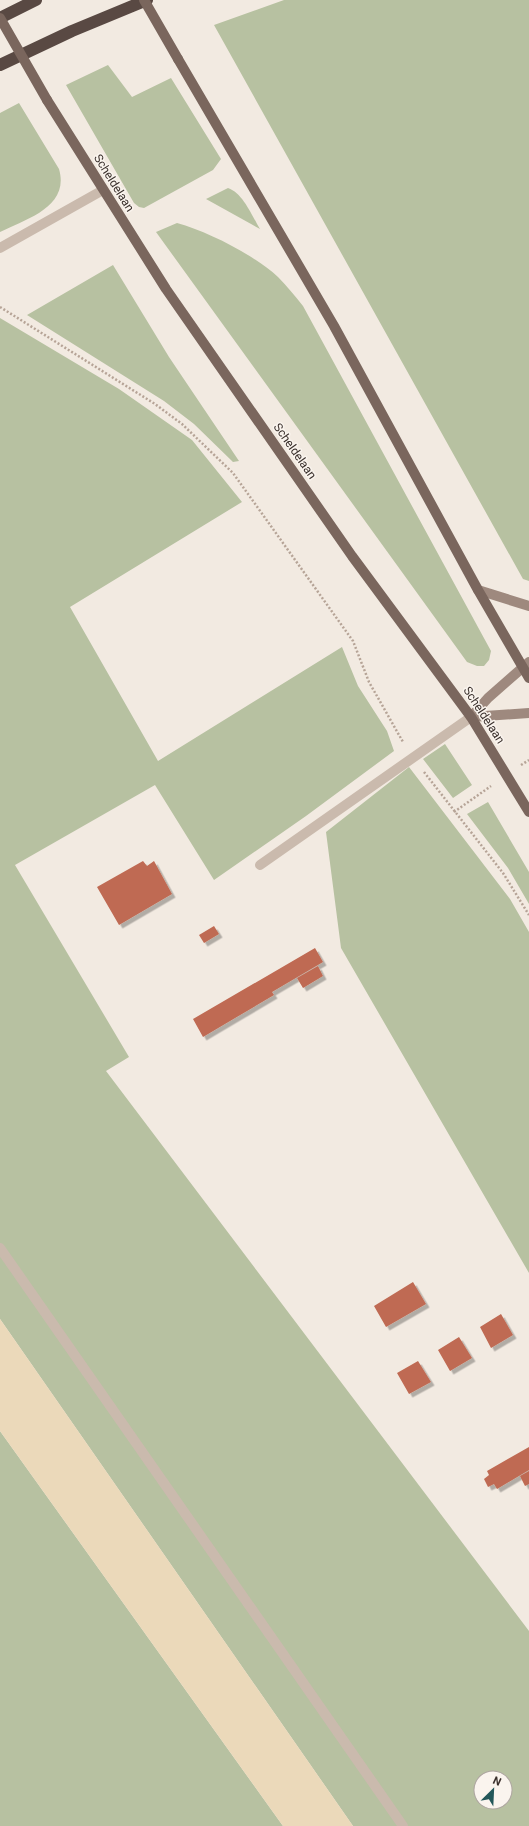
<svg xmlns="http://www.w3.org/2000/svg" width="529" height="1826" font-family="Roboto,sans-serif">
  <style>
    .green { fill: #b7c1a1; fill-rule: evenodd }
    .sand { fill: #ebd9ba }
    .building { fill: #bf6a52; filter: url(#shadow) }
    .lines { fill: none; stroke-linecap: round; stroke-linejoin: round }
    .path { stroke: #b6a497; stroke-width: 2.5; stroke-dasharray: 2 2; stroke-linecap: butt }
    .lane { stroke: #cabaad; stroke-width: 10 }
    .secondary { stroke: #9e897e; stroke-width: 10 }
    .primary { stroke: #7a665d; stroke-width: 10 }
    .highway { stroke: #594943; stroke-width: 12 }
    .primary-bridge { stroke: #7a665d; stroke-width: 10 }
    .labels { text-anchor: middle; stroke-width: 3; stroke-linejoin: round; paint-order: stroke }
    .street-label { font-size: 12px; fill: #392f2b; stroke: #faf4ee }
  </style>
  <defs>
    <filter id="shadow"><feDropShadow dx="3.5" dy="3.5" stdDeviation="0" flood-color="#0004"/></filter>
  </defs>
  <rect width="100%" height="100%" fill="#f2eae1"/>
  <path class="green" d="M284,0H529V581L523,579L214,25Z
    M108,65L132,97L171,78L221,159L213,170L144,208L139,207L134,203L66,85Z
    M19,103L59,169C70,207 26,219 0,232V113Z
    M228,188C243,193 252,216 260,229L206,199Z
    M177,223C209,232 254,255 278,277C287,286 295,296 303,306L491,651L489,660L484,666H477L467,662L156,232Z
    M113,265L169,357L239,461L233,462L194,424L164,401L27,315Z
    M0,318L119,389L192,440L242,502L70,607L158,761L342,647L358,686L387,731L394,751L306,816L214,880L155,785L15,865L129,1057L106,1071L529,1631V1826H353L0,1319ZM481,1778H505V1802H481Z
    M445,744L472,785L453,798L423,759Z
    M409,767L510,899L529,932V1273L341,948L326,832Z
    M488,802L529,872V904L508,868L467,814Z
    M0,1431L283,1826H0Z"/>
  <path class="sand" d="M0,1319L353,1826H283L0,1431Z"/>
  <path class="building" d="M143,861L147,866L154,861L172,894L119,925L97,887Z
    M214,926L219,934L204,943L199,935Z
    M315,948L323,962L272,992L274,995L203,1037L193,1019Z
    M318,966L323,976L303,988L297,978Z
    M413,1282L426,1304L386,1327L374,1306Z
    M501,1314L513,1335L491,1348L480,1327Z
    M459,1337L472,1358L450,1371L438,1350Z
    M418,1361L431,1382L409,1394L397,1373Z
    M529,1447V1470L497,1489L494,1484L488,1487L484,1479L489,1475L487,1471Z
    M529,1471V1484L525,1486L520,1476Z"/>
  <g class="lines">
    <path class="path" d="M0,307L155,404L182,424L233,473L353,641L369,682L403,742
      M521,765L529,760
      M424,772L503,873L529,915
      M454,812L491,786"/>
    <path class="lane" d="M0,248L103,190
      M260,865L471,717
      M0,1248L403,1826"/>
    <path class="secondary" d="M478,590L529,606
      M471,717L488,698L529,662
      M471,717L529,713"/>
    <path class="primary" d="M178,59L334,326L478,590L529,678
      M47,100L166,289L352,556L471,717L529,812"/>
    <path class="highway" d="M0,18L36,0
      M0,65L72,31L147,0"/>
    <path class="primary-bridge" d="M144,0L178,59
      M0,18L47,100"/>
  </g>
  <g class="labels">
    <g class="street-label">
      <text transform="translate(114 183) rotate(58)" y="4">Scheldelaan</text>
      <text transform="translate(295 451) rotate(55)" y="4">Scheldelaan</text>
      <text transform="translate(484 715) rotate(57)" y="4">Scheldelaan</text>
    </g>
  </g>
  <g transform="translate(493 1790) rotate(24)"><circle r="19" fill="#faf4ee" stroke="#ada5a0"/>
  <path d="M0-3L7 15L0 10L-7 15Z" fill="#235759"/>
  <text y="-6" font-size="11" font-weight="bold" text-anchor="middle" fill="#392f2b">N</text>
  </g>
</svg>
